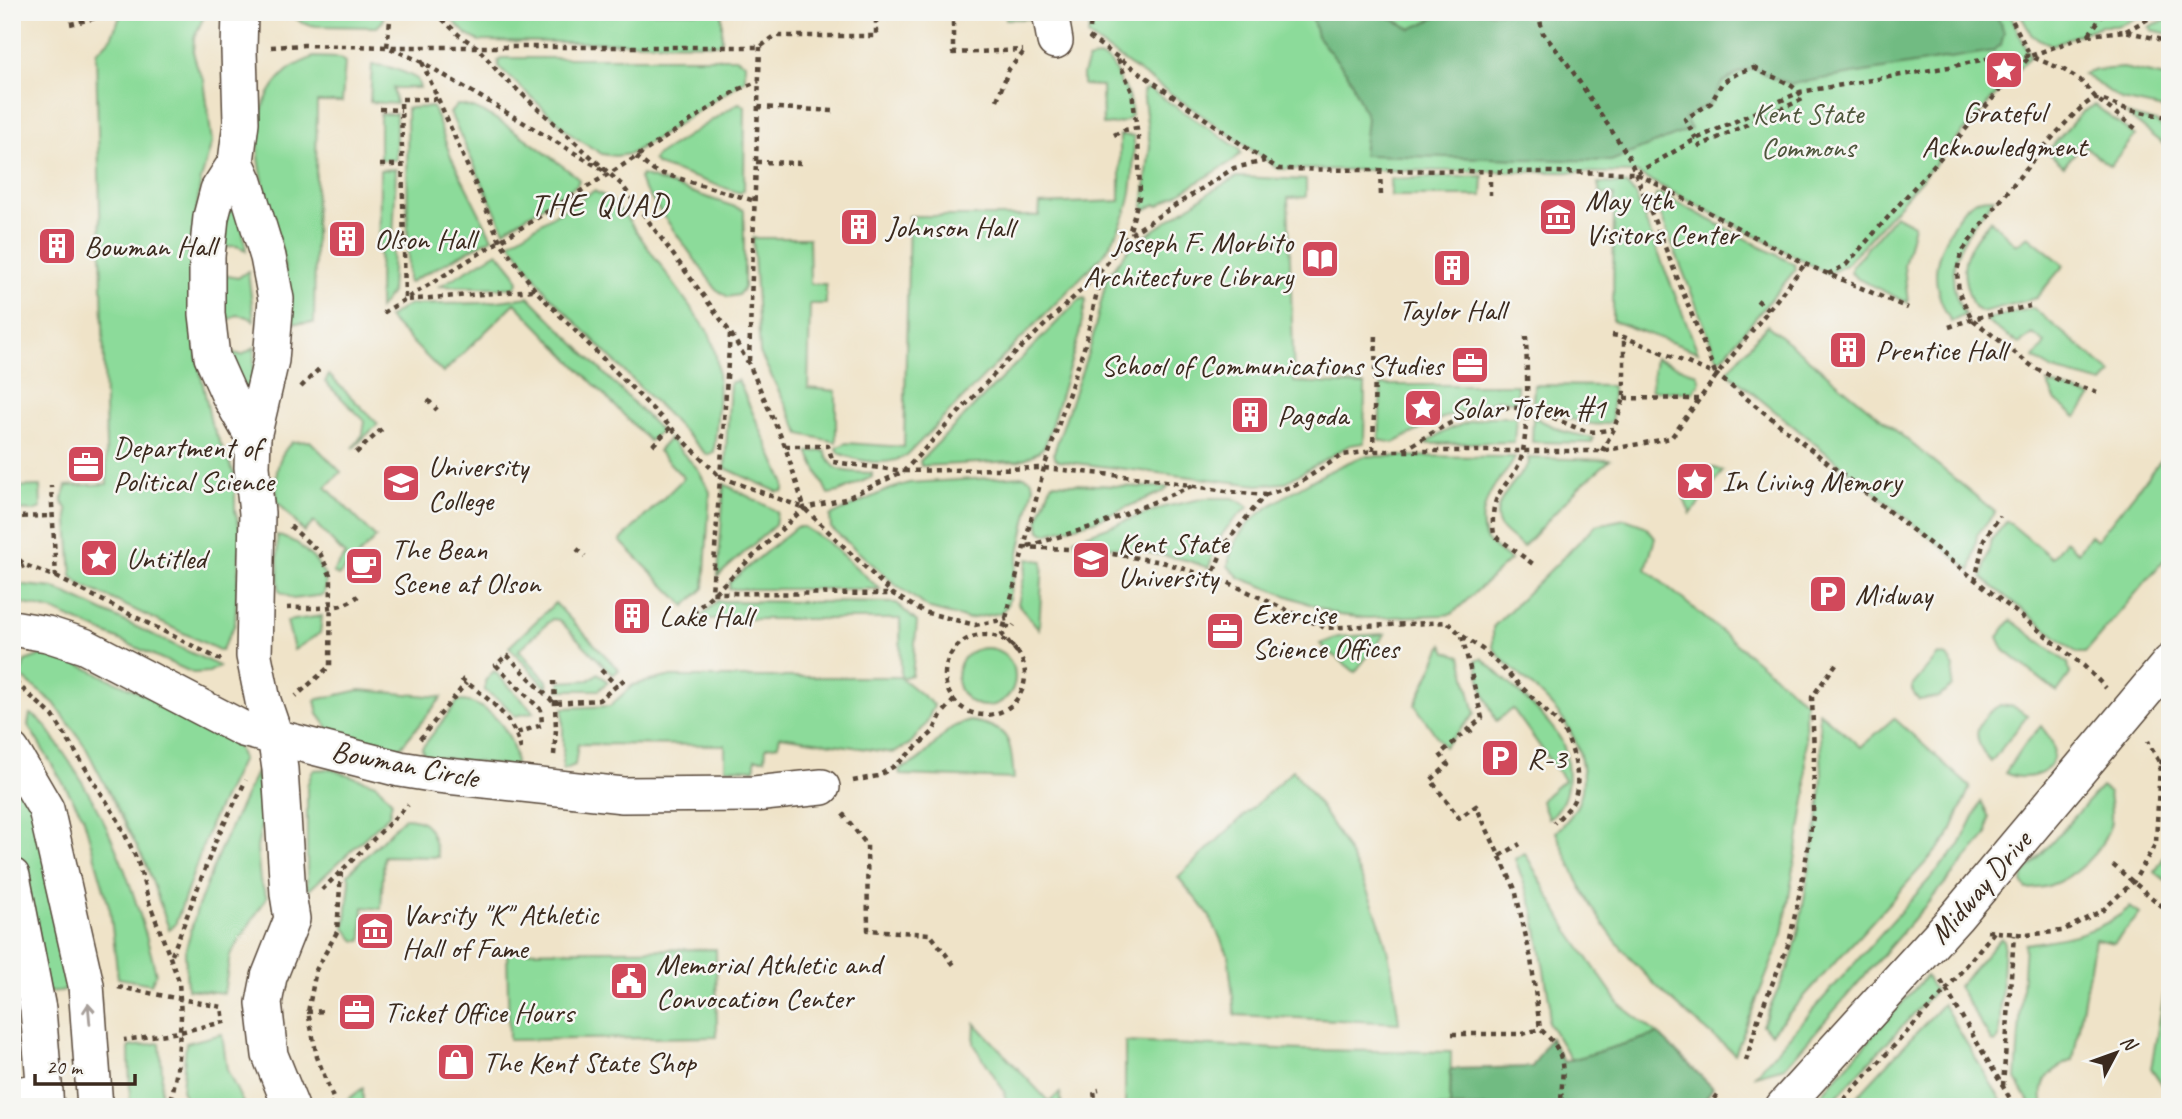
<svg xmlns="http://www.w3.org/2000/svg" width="2182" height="1119" font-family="Caveat,sans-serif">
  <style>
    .green { fill: #8cdb9a; stroke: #64825c; stroke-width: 2 }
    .forest { fill: #71bb82; stroke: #567250; stroke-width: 2 }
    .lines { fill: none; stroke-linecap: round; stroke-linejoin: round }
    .minor-casing { stroke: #564638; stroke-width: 38 }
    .path { stroke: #564638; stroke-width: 4.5; stroke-dasharray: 5 5; stroke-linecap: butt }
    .minor { stroke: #fff; stroke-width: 35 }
    .oneway { stroke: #a79f9a }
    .labels { text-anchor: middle; stroke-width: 5; stroke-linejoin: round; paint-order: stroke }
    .poi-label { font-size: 30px; fill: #3b2a1e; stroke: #f6f6f2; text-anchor: start }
    .park-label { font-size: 30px; fill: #4f563d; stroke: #f6f6f2 }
    .street-label { font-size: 30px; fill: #3b2a1e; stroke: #f6f6f2 }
    .neighbourhood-label { font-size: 32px; letter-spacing: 2px; fill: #3b2a1e; stroke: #f6f6f2 }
  </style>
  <rect width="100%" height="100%" fill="#f6f6f2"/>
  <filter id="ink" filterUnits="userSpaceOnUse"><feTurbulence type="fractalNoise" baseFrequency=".0143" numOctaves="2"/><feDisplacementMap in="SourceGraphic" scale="14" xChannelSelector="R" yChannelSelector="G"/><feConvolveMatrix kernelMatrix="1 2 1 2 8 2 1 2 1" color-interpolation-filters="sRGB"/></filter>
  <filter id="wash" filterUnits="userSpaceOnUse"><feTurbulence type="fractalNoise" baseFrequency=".00686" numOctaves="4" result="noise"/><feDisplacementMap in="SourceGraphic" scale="28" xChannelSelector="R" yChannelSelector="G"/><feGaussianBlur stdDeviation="1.57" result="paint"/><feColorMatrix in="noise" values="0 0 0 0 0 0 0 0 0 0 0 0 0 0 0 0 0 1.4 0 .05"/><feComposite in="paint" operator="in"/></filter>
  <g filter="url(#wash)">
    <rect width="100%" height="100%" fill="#efe3c8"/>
    <path class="green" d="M122,12H206L194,38L193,52L198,69L204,80L212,142L201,180L190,253L197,356L211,423L235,475V511L241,532L235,624L221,651L80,584L72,576L67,508L62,502L66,486L107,484L96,53L111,38Z
      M288,12H383V21L377,27L316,26L302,23Z
      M444,12H722V40L719,44L479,41L467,35Z
      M1006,12H1064V19H1006Z
      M1092,12H2009L2030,56L1846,265L1828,274L1636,173L1279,169L1088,36Z
      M2019,12H2145L2128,22L2116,26H2101L2052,45L2032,36Z
      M2170,19V34L2151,30L2149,27Z
      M314,57L339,58L345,62L342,102H317L314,323H290C287,300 287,276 282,253C269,195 233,121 286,72C293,65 305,61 314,57Z
      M1098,57C1114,59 1116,73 1121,86L1124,85C1135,115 1138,123 1103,125L1102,86L1083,85V74L1088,60Z
      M501,58H736L745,63V80L665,133L630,154L615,156L602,154L573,136L499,67L498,61Z
      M372,65C388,65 403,71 417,79L420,88H393L396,104L370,102Z
      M2123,68L2165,77L2170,84L2168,110L2122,100L2083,74L2096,70Z
      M1148,88L1238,148L1241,153L1233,161L1158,206L1156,204L1145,210L1143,207L1150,146L1143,91Z
      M739,103L745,106L744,190L740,193L657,165L653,160L656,156Z
      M457,105C489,105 549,157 576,176L579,180L577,185L504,230L450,113Z
      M2095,105L2135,136L2110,166L2082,144L2064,166L2047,152L2082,112Z
      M433,107L451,157L492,238L408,283L407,108Z
      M380,114H396V160H380Z
      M2126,114L2156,122L2170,134V149Z
      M1120,135L1134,136C1133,189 1134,207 1105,253L907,455C889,467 859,462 839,453L837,448L846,443L904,447L909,216H1039L1040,204L1120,201Z
      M396,169L391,293L379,309L380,170Z
      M642,175L744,210V288L738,295L728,297L716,289L642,186L639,178Z
      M1483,176L1482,196H1391L1390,179Z
      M1237,177L1306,180V197L1288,198L1294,382L1365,385L1364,443L1350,445L1284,483L1258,485L1059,461L1055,458L1054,452L1091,344L1107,277L1131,246L1210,192Z
      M1598,183L1626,184L1635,195L1698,352L1613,321L1614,195L1600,194Z
      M594,191L610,199L626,217L709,333C725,370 717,413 714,452L707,455L547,293L510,242Z
      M1661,194L1794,264L1796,269L1723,357L1718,360L1655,201L1656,195Z
      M1994,198C1965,235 1936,268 1965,315L1951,322C1943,307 1936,292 1936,275C1935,254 1957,208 1977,200C1982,198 1989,198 1994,198Z
      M233,205L240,210L246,251C239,245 232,244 223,249L225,207Z
      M1895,215L1914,225L1904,266L1908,303L1858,279L1851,273L1852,266Z
      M1990,220L2016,245L2028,236L2064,265L2036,298L1982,312L1974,308C1957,266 1962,254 1990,220Z
      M753,238H809L810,284H826V304H810L808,388L836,391V442L800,434L760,353Z
      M498,252L515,273L518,282L514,288L440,286Z
      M248,271L254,321L248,317L237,315L224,323L223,275L238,278Z
      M529,297L661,431L649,441L515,303L443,373L388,318L408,305L483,303Z
      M1085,298L1086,300L1079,335L1045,446C1036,455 1028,458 1016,461L921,466L920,461L1079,300Z
      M2033,308L2112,373L2103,383L2053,370L2034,358L2045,343L2033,334L2019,344L1987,322V319Z
      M1767,325L1995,512L1977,535L1971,571L1727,372Z
      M255,347L252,388L245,393L228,352L242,355Z
      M1655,358L1697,374L1700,382L1692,393L1651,390Z
      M329,375L378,424L353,448L363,434L365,421L325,382Z
      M738,380L784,482V491L778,492L725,468L730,383Z
      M2047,383L2092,397L2076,417L2056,401Z
      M1381,385H1517V402L1499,399L1440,419L1394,443L1379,440Z
      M1534,385L1612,386V421C1593,433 1553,411 1533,403Z
      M1489,417H1516L1514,442L1425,444C1444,429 1465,422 1489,417Z
      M1533,417L1565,432L1593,438L1592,443L1532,442Z
      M669,439L697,468L710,492L704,588L685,606L620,541L684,478L658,451Z
      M310,441L341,472L326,487L376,538L338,576L333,572L345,555L314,522L304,532L277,501C275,478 275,458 292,442Z
      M825,451C833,476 849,471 872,473V477L839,492L828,494L808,452Z
      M1365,456L1515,457C1511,469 1502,475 1495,485C1486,499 1478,520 1485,537C1489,546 1503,554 1510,560L1452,614L1442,615L1367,618L1339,615L1240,578L1228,566C1230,550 1237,536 1249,523C1270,502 1336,465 1365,456Z
      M2164,456L2170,461V553L2085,653H2077L1982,578L1991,540L2007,521L2052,558L2065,541L2078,552L2090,535L2097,540Z
      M1528,458L1610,460L1578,488L1523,547C1516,541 1506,535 1501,528C1486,506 1518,480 1529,463Z
      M1710,467L1723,471L1691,514C1676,487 1681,477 1710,467Z
      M1024,476L1031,479L1034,486L1007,606L1000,613L968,619L930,609L896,585L831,528L830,516L885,491L909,483Z
      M1052,483L1138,487H1168L1165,491L1094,521L1046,534L1040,531L1038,519Z
      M724,484L771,508L777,512L775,525L718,576Z
      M40,486L41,508L34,511L12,510V487Z
      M1206,498H1233L1249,507C1226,525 1215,540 1209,568L1186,560L1124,548L1076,544L1074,539L1164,507Z
      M1625,519L1645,526L1655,538L1646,569L1805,701L1806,794L1783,934L1735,1054C1679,1009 1621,960 1585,895C1574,875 1565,853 1556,832C1577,812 1586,796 1582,766C1577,726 1547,700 1519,674C1510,666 1499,658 1493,647V627L1596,525Z
      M796,527H804L829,543L880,589H729L730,582Z
      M277,535L297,543L316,561L326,578L324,595L293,599L279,591Z
      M1028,559L1043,561L1039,629L1018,604Z
      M15,584L54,588L219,666L209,672L193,673L55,611L12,601V585Z
      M717,601L896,603L917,622L912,675L901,678L934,705L926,724L910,744L893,753L780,736L778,745L766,747L765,759H755V769L725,768V745L578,744L575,765L563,770V708L610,706L633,685L667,677H901L900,619H699Z
      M555,603L619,670L613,675L559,620L552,619L519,650L547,681L548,689L509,647Z
      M322,616L320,633L294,650L287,621Z
      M2011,620L2068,663L2070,674L2057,692L2004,650L1998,637Z
      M1385,634L1355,672L1320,644L1338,637Z
      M1443,644L1447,652L1461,656L1475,714L1444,747L1415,705Z
      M957 677a29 29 0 1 1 58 0a29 29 0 1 1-58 0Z
      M44,654L62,657L233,735L242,759L211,823L175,925L169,929L146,864L85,746L54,703L20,676L25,661Z
      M1938,655L1947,657L1954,667L1952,686L1939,697L1919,700L1913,692V685Z
      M1482,658C1504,680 1546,714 1561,740C1567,751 1569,774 1567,787C1565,799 1559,812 1548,818L1541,800L1564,780L1513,709L1496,721L1483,691L1476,660Z
      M494,671L534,712L515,716L503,703L485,691V681Z
      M598,673L608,682L599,690H560V682L589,680Z
      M360,690L442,697L401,747L383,749L329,729L318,714L315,700Z
      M458,701C489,700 518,736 515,767L424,756L422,748Z
      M2000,705L2014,707L2028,715L1991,762C1970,738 1973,722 2000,705Z
      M1819,712L1861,747L1894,718L1970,787L1948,838L1771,1033L1762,1025L1790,964L1797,939L1819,815L1822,776Z
      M30,714C45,720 52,736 61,749C110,819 136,891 156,974L151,984L118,978L110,910L83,816L28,725Z
      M970,721C1012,728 1010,740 1014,779L900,775L899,769C921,764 933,744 949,730C954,725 963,724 970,721Z
      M2041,726C2045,732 2052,739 2053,746C2058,775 2027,783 2005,773L2025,744Z
      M12,769L36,809L74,990L45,992L12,841Z
      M330,769L376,784L392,801L389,815L307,892V786L313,770Z
      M257,770L263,816L257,848L260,881L267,897L230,955L224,993L187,989L185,952L197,909L220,850Z
      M1293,770C1334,821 1371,884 1387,949C1393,973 1396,998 1399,1023L1235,1015L1228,954L1209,915L1178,877Z
      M2101,787L2109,793C2110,804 2113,815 2110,826C2102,852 2074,878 2048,886C2042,888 2033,888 2027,889L2022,882L2023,875Z
      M1981,802L1989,817L1987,835L1785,1067L1755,1075L1960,845Z
      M404,818C432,818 432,834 438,857L384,856L381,909L363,907L362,940L355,941L345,928L350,882L348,874Z
      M2170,838V881L2169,883L2155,872L2165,855Z
      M1525,853L1568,930L1621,1006L1658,1034L1571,1060L1548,1022L1550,1005L1534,911L1515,859Z
      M2130,907L2140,914L2114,943L2095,939L2073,1060C2050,1071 2038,1079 2044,1107H2032L2016,1079L2025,944C2062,939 2101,933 2130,907Z
      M2001,938L2004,940L1999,1038L1995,1043L1992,1042L1958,986Z
      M716,949L717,1037L509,1040L507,951Z
      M2170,960V1096L2151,1068Z
      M1926,976L1935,991L1827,1107H1810Z
      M1943,1004L2005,1107H1847Z
      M975,1023L1049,1102L1060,1093L1062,1107H1007L1004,1091L974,1044Z
      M222,1034L227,1070L245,1107H189L182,1090L186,1043Z
      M1125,1042L1303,1050L1451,1052L1450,1107H1125Z
      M160,1043L162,1073L160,1107H130L129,1047Z
      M363,1088V1107H340V1105Z"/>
    <path class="forest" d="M1311,12H1380L1411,29L1448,12H1995L2004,32L2001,45L1993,51L1792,84L1772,78L1754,68L1738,73L1722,83L1711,103L1685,118L1691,129L1611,161L1363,155L1367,118L1348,74L1317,36Z
      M1658,1034L1713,1088L1700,1107H1450L1451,1069L1532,1067L1550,1038L1564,1062Z"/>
  </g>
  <g filter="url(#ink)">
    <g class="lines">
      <defs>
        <path id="minor" d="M240,12L239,50L241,122L236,162L218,190L211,217L207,256V314L212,357L229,395L253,437L252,467L257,513L254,656L263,701L275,736L280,769L288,894L292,919L269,977L264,1003L270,1055L291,1107
          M1050,12L1055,41
          M236,162L245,182L268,257L276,299L271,360L253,437
          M12,628L47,634L84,646L243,729L400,769L438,775L623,795L754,794L822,787
          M12,751L46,809L86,985L95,1107
          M12,876L38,1009L46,1107
          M12,1095L45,1091
          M1783,1107L1956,917L2170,662"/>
      </defs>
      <use href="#minor" class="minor-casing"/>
      <path class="path" d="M391,12L387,47H760L775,36H876V12
        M435,12L459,35L477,47L500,74L622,185L730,332L749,364L785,446L804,507
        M953,12V53L1023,50
        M1538,12L1543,33L1567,63L1629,157L1716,375
        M2008,12L2030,55
        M70,24L100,17L104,12
        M1090,29L1092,12
        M2126,31L2161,12
        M2089,34L2105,12
        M1089,37L1251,151L1279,169L1636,173L1805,264L1908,308
        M271,47L304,45L387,47L422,62L603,170
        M1118,59L1132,92L1138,137L1140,193L1129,234
        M422,62L500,241L535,290L720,477L804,508L893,594L924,612L975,625L1007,619
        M1754,68C1771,78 1795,81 1803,99L1700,146L1685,119L1711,103L1722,83L1738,73Z
        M437,99H401L405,300L534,290
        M997,100L1009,69L1023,53
        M758,107L835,111
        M380,109L401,110
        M1114,135L1124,130L1137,128
        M636,157L654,171L755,201
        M756,162L803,163
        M380,165H401
        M1380,170L1381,196
        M1490,171V195
        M1637,173L1696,139L1800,92L1949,67L2004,55L2030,56L2064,70L2080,80L2097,99L2139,131
        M1828,274L1846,265L2030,56L2088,35L2125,31L2170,42
        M1757,300L1769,310
        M383,313L636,157L737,90L759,81
        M1949,327L1972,319L2030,306
        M730,334L712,593L892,594
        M1612,335L1624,337L1717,375L2084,666L2106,688
        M1526,336C1527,374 1529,414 1523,451C1515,489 1487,483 1494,535L1533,564
        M749,361L760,47
        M301,387L320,368
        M2097,392L2059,380L2033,367L1972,319L1959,293L1957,272L1961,253C1977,230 2077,98 2096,99C2106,99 2117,107 2127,109C2141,113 2156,114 2170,118
        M1624,398L1698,399
        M428,400L437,410
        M653,445L671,427
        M785,446H828L833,462L904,471L1004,364L1098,274L1129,235L1234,168L1265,161
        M1404,450C1444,425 1486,398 1536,411C1553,416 1570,427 1587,431C1595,433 1606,430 1614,429
        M1373,451L1376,332
        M1602,451L1614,429L1624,398V337
        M356,453L382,429
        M1265,495L1296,485L1342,455L1373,451H1602L1671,438L1717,375L1805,264
        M12,517L52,516
        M290,526L320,553L331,577L330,666L296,696
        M1028,546L1101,524L1194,485
        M1023,547L1088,550L1162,562L1227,582L1325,628L1448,622L1461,635L1485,651L1561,726C1572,744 1582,776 1575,797C1573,806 1560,817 1554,823
        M577,549L585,556
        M12,553L25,565L56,577L51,486
        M12,571L24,566
        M56,577L221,660
        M1975,581L1984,539L2000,516
        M287,608C309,607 341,612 358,596
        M693,613L804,508L845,499L904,471L1044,468L1153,479L1231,492L1265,495L1225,544L1212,576
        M1005,626L1012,628L1014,625
        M945 675a40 40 0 1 1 80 0a40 40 0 1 1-80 0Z
        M1462,636L1482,718L1440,754L1448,765L1431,780L1459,818L1476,806L1515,889L1531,959L1540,1029C1571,1055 1561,1072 1561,1107
        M1017,652L1002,634L1044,468L1085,345L1099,283L1098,275
        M601,670L617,686
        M461,679C488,697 513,717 521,749
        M15,682L53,716L118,820L138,862L149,902L179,981L181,1017L177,1070L170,1107
        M15,683L19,720
        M1469,729L1474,737
        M517,733L542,725L541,710L496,665L507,655L554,703L599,700L626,678
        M420,739L466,683
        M554,755L556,729L554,681
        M2160,764L2170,752
        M853,781L878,776L896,765L933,732L941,715L954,700
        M843,814L867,845L868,930L930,934L954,965
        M1500,856L1520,844
        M2113,865L2170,913
        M322,890L408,805
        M1987,931L2026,935L2062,931L2103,910L2134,881L2156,843L2160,764L2148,741
        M172,955L216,840L246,780
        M1941,981L2015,1107
        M118,987L222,1007L224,1022L180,1032L124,1040
        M307,1012L327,1011
        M1452,1034H1523L1540,1029
        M1746,1061L1759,1016L1789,943L1803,877L1813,816L1814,756L1812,697L1839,660
        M2003,1086L2014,935
        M173,1096L177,1107
        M333,1107V1098L317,1057L308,1012L316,970L337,932L341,871
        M1096,1107L1094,1091L1099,1090
        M1708,1107L1718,1093
        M1837,1107L1946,990L1994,932"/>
      <use href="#minor" class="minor"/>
    </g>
    <defs><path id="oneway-shaft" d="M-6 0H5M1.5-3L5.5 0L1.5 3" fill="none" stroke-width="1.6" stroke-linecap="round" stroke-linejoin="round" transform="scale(1.75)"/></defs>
    <use class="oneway" href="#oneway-shaft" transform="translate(89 1014) rotate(-95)"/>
  </g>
  <defs>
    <symbol id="sight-square" viewBox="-11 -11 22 22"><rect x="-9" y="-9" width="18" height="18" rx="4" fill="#d1495b" stroke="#f6f6f2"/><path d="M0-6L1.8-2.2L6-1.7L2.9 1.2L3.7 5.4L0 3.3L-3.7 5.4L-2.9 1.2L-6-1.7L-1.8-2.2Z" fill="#fff"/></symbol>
    <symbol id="museum-square" viewBox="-11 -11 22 22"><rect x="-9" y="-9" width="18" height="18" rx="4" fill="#d1495b" stroke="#f6f6f2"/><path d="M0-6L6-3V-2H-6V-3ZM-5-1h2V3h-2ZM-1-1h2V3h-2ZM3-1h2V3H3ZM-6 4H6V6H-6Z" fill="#fff"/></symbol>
    <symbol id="building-square" viewBox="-11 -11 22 22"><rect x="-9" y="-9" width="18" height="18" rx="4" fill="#d1495b" stroke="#f6f6f2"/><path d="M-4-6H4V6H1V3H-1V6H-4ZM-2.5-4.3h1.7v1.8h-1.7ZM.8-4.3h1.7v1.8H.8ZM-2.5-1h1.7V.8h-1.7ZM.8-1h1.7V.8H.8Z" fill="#fff"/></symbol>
    <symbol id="library-square" viewBox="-11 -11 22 22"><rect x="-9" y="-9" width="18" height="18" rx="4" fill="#d1495b" stroke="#f6f6f2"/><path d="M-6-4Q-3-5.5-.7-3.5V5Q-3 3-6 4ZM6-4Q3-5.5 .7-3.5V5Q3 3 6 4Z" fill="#fff"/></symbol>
    <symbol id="office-square" viewBox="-11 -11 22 22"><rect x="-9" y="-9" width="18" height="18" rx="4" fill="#d1495b" stroke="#f6f6f2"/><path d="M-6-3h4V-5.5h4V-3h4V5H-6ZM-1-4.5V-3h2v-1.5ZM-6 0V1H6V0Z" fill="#fff"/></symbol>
    <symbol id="university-square" viewBox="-11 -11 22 22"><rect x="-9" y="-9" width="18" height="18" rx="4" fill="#d1495b" stroke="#f6f6f2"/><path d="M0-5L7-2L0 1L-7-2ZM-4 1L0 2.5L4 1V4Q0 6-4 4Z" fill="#fff"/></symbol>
    <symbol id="cafe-square" viewBox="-11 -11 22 22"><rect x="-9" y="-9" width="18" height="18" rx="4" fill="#d1495b" stroke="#f6f6f2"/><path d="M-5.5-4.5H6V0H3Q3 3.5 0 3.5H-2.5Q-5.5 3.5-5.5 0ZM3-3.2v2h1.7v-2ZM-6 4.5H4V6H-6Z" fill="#fff"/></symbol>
    <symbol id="parking-square" viewBox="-11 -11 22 22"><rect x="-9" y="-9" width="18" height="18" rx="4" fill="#d1495b" stroke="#f6f6f2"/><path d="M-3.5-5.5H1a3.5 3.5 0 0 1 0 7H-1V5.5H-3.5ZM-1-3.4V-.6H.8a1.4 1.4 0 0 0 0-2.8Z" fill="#fff"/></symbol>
    <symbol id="civic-square" viewBox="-11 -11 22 22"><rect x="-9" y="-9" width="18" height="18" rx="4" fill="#d1495b" stroke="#f6f6f2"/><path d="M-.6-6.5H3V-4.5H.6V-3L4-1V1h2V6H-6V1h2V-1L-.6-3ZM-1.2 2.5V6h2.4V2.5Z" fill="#fff"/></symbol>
    <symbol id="shop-square" viewBox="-11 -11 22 22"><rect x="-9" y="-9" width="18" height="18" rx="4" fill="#d1495b" stroke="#f6f6f2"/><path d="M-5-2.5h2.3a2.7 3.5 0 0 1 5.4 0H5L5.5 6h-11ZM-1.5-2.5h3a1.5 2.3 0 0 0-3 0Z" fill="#fff"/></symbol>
  </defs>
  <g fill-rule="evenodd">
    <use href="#sight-square" x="1982" y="48" width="44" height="44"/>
    <use href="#museum-square" x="1536" y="195" width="44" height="44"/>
    <use href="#building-square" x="837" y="205" width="44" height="44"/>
    <use href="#building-square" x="325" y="217" width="44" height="44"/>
    <use href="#building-square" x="35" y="224" width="44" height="44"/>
    <use href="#library-square" x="1298" y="237" width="44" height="44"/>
    <use href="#building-square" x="1430" y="246" width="44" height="44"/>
    <use href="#building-square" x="1826" y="328" width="44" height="44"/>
    <use href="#office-square" x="1448" y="343" width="44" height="44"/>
    <use href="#sight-square" x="1401" y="386" width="44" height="44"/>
    <use href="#building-square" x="1228" y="393" width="44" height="44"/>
    <use href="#office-square" x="64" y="442" width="44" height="44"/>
    <use href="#sight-square" x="1673" y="459" width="44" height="44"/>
    <use href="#university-square" x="379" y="461" width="44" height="44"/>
    <use href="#sight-square" x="77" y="536" width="44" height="44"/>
    <use href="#university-square" x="1069" y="538" width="44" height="44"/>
    <use href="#cafe-square" x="342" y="544" width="44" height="44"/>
    <use href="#parking-square" x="1806" y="572" width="44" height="44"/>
    <use href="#building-square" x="610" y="594" width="44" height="44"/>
    <use href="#office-square" x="1203" y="609" width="44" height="44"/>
    <use href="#parking-square" x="1478" y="736" width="44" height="44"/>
    <use href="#museum-square" x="353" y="909" width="44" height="44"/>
    <use href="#civic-square" x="607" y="959" width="44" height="44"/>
    <use href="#office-square" x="335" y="990" width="44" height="44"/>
    <use href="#shop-square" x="434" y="1040" width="44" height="44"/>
  </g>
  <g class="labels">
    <g class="poi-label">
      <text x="2004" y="122" text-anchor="middle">Grateful<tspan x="2004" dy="34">Acknowledgment</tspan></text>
      <text x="1585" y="210">May 4th<tspan x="1585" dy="34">Visitors Center</tspan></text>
      <text x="886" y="237">Johnson Hall</text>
      <text x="374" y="249">Olson Hall</text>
      <text x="1293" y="252" text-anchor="end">Joseph F. Morbito<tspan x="1293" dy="34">Architecture Library</tspan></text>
      <text x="84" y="256">Bowman Hall</text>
      <text x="1452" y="320" text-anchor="middle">Taylor Hall</text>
      <text x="1875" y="360">Prentice Hall</text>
      <text x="1443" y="375" text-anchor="end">School of Communications Studies</text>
      <text x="1450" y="418">Solar Totem #1</text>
      <text x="1277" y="425">Pagoda</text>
      <text x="113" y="457">Department of<tspan x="113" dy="34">Political Science</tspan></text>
      <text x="428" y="476">University<tspan x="428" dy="34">College</tspan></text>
      <text x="1722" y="491">In Living Memory</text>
      <text x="1118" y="553">Kent State<tspan x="1118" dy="34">University</tspan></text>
      <text x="391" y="559">The Bean<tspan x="391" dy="34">Scene at Olson</tspan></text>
      <text x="126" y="568">Untitled</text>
      <text x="1855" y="604">Midway</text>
      <text x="1252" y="624">Exercise<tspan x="1252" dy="34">Science Offices</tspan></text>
      <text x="659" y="626">Lake Hall</text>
      <text x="1527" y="768">R-3</text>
      <text x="402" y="924">Varsity "K" Athletic<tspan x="402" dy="34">Hall of Fame</tspan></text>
      <text x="656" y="974">Memorial Athletic and<tspan x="656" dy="34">Convocation Center</tspan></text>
      <text x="384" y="1022">Ticket Office Hours</text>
      <text x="483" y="1072">The Kent State Shop</text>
    </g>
    <g class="park-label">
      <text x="1808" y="123">Kent State<tspan x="1808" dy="34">Commons</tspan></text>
    </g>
    <g class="street-label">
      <text transform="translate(405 764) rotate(11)" y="10">Bowman Circle</text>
      <text transform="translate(1980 887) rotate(-49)" y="10">Midway Drive</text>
    </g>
    <g class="neighbourhood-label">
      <text x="600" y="215">THE QUAD</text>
    </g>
  </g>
  <rect width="2182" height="1119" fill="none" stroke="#f6f6f2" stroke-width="42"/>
  <g transform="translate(2116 1053) rotate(49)" stroke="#f6f6f2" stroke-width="5" paint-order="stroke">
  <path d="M0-5L12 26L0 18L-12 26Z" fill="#3b2a1e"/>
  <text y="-10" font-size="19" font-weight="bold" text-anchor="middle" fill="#3b2a1e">N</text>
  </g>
  <path d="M35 1074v10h100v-10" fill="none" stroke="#3b2a1e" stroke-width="3.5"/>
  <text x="46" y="1074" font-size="21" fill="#3b2a1e" stroke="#f6f6f2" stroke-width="5" paint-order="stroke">20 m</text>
</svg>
